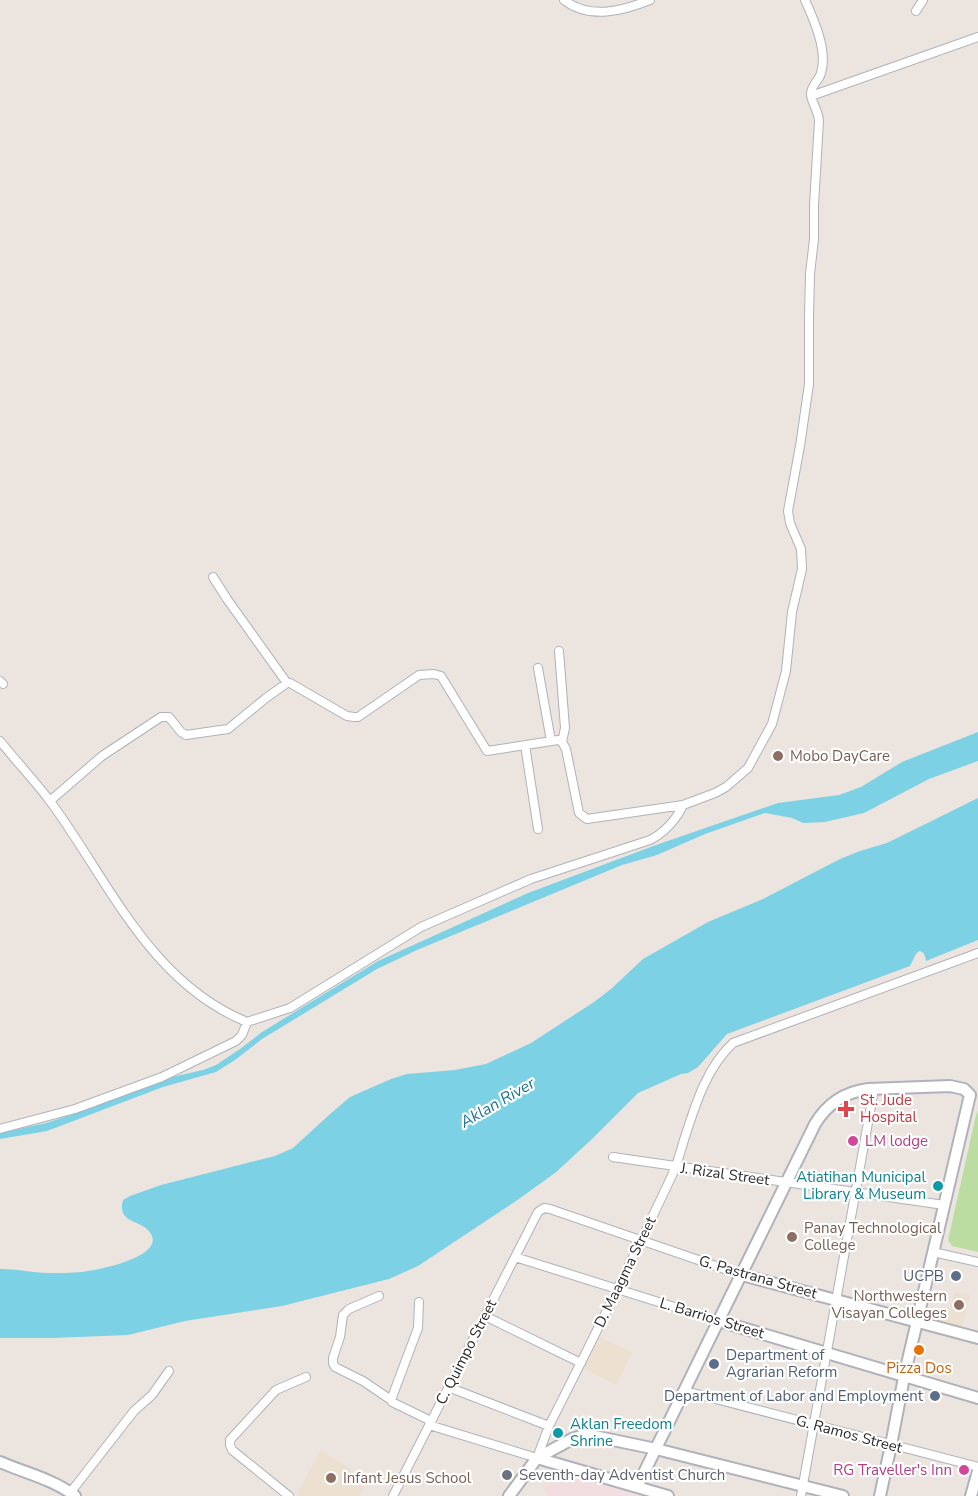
<svg xmlns="http://www.w3.org/2000/svg" width="978" height="1496" font-family="'Nunito Sans',sans-serif">
  <style>
    .education { fill: #ece0d0 }
    .medical { fill: #f2dde0 }
    .green { fill: #bbdda1 }
    .water { fill: #7cd1e4 }
    .lines { fill: none; stroke-linecap: round; stroke-linejoin: round }
    .street-casing { stroke: #afb2ba; stroke-width: 10 }
    .secondary-casing { stroke: #afb2ba; stroke-width: 14 }
    .street { stroke: #fff; stroke-width: 8 }
    .secondary { stroke: #fff; stroke-width: 10 }
    .education-dot { fill: #8d6e63; stroke: #fff; stroke-width: 2 }
    .health-dot { fill: #e0444e; stroke: #fff; stroke-width: 2 }
    .hotel-dot { fill: #d1479c; stroke: #fff; stroke-width: 2 }
    .culture-dot { fill: #0f9aa8; stroke: #fff; stroke-width: 2 }
    .service-dot { fill: #5c6f8a; stroke: #fff; stroke-width: 2 }
    .food-dot { fill: #e8710a; stroke: #fff; stroke-width: 2 }
    .worship-dot { fill: #6b7280; stroke: #fff; stroke-width: 2 }
    .labels { text-anchor: middle; stroke-width: 4.5; stroke-linejoin: round; paint-order: stroke }
    .education-label { font-size: 15px; fill: #785e54; stroke: #fff; text-anchor: start }
    .health-label { font-size: 15px; fill: #be3a42; stroke: #fff; text-anchor: start }
    .hotel-label { font-size: 15px; fill: #b23c85; stroke: #fff; text-anchor: start }
    .street-label { font-size: 15px; fill: #2b2b2b; stroke: #fff }
    .culture-label { font-size: 15px; fill: #0d838f; stroke: #fff; text-anchor: end }
    .service-label { font-size: 15px; fill: #4e5e75; stroke: #fff; text-anchor: end }
    .food-label { font-size: 15px; fill: #c56008; stroke: #fff }
    .worship-label { font-size: 15px; fill: #5b616d; stroke: #fff; text-anchor: start }
    .water-label { font-size: 16px; font-style: italic; fill: #1a7291; stroke: #fff }
  </style>
  <rect width="100%" height="100%" fill="#ece5df"/>
  <path class="education" d="M954,1292L970,1295L962,1327L938,1321L941,1311L949,1313Z
    M598,1336L632,1352L617,1385L583,1369Z
    M321,1450L350,1469L364,1488L360,1496H300L298,1492Z"/>
  <path class="medical" d="M546,1468L641,1496H548L544,1489Z"/>
  <path class="green" d="M978,1111V1252L952,1246L948,1240L976,1115Z"/>
  <path class="water" d="M978,732V761L929,779L864,813L825,822L803,823L792,818L765,813L705,834L657,855L622,865L417,950L377,969L262,1039L235,1060L216,1072L163,1087L47,1131L0,1139V1133L46,1123L86,1110L163,1079L203,1070L216,1065L240,1049L262,1032L378,961L528,893L656,845L778,803L839,795L861,787L902,762Z
    M978,798V940L926,961C925,956 925,952 919,951L916,954L910,966L727,1034L698,1067L688,1073L681,1074L638,1093L591,1140L555,1173L516,1201L418,1266L389,1279L282,1306L185,1321L128,1335L53,1338H0V1269C17,1269 34,1273 51,1273C63,1273 77,1273 88,1271C102,1269 160,1257 152,1236C145,1218 116,1226 123,1200L130,1196L161,1185L275,1156L293,1148L329,1115L350,1097L391,1079L407,1074L455,1070L486,1064L531,1043L594,1002L611,989L643,959L708,922L763,899L840,859L860,851L887,843Z"/>
  <g class="lines">
    <defs>
      <path id="street" d="M564,0C590,20 622,11 650,0
        M916,11L923,0
        M811,96L978,37
        M213,577L227,599L287,683
        M559,651L565,728L562,742
        M538,668L551,741
        M0,681L3,684
        M0,741C16,761 34,780 50,801C109,881 149,982 247,1022L290,1008L421,927L531,879L650,840C664,833 677,819 683,805
        M525,745L538,829
        M50,801L102,756L161,717H169L181,732L186,735L228,729L266,698L287,683H290L347,716L354,717H358L419,675L434,674L441,676L487,751L558,740L562,742L566,749L579,813L587,819L683,805L715,793L726,787L748,768L772,724L786,671L792,612L802,569L801,549L790,523L788,511L800,446L809,384V316L810,274L814,239V205L819,121C818,109 811,102 811,94C811,85 819,81 821,73C828,51 814,20 805,0
        M0,1129L75,1109L162,1077L236,1041L242,1035L247,1022
        M613,1157L944,1205
        M933,1252L978,1262
        M515,1257L719,1321
        M379,1296L349,1309L343,1315L340,1337L333,1358V1363L335,1367L363,1381L391,1400
        M419,1302L418,1328L391,1400L392,1402L431,1421
        M485,1316L581,1363
        M448,1387L549,1426
        M685,1391L978,1467
        M429,1425L537,1458L549,1426C592,1341 634,1257 674,1171C678,1161 681,1150 684,1140C695,1106 706,1068 733,1043L978,953
        M70,1493L134,1411L152,1395L169,1371
        M289,1496L232,1450L230,1445V1440L276,1390L306,1377
        M393,1496L538,1212L544,1208L550,1209L742,1275
        M801,1496L874,1089"/>
      <path id="secondary" d="M742,1275L978,1338
        M719,1321L978,1398
        M537,1458L668,1496
        M0,1462C25,1473 53,1479 75,1496
        M637,1487L815,1124C827,1104 845,1092 868,1089L950,1086L964,1089L970,1095L904,1377L891,1445L880,1496
        M509,1496L537,1458L572,1439L581,1436L589,1435L656,1449L843,1496
        M971,1496L978,1471"/>
    </defs>
    <use href="#street" class="street-casing"/>
    <use href="#secondary" class="secondary-casing"/>
    <use href="#street" class="street"/>
    <use href="#secondary" class="secondary"/>
  </g>
  <g class="education-dot">
    <circle cx="778" cy="756" r="6"/>
    <circle cx="792" cy="1237" r="6"/>
    <circle cx="959" cy="1305" r="6"/>
    <circle cx="331" cy="1478" r="6"/>
  </g>
  <path class="health-dot" d="M843 1100h6v6h6v6h-6v6h-6v-6h-6v-6h6z"/>
  <g class="hotel-dot">
    <circle cx="853" cy="1141" r="6"/>
    <circle cx="964" cy="1470" r="6"/>
  </g>
  <g class="culture-dot">
    <circle cx="938" cy="1186" r="6"/>
    <circle cx="558" cy="1433" r="6"/>
  </g>
  <g class="service-dot">
    <circle cx="956" cy="1276" r="6"/>
    <circle cx="714" cy="1364" r="6"/>
    <circle cx="935" cy="1396" r="6"/>
  </g>
  <circle class="food-dot" cx="919" cy="1350" r="6"/>
  <circle class="worship-dot" cx="507" cy="1475" r="6"/>
  <g class="labels">
    <g class="education-label">
      <text x="790" y="761">Mobo DayCare</text>
      <text x="804" y="1233">Panay Technological<tspan x="804" dy="17">College</tspan></text>
      <text x="947" y="1301" text-anchor="end">Northwestern<tspan x="947" dy="17">Visayan Colleges</tspan></text>
      <text x="343" y="1483">Infant Jesus School</text>
    </g>
    <g class="health-label">
      <text x="860" y="1105">St. Jude<tspan x="860" dy="17">Hospital</tspan></text>
    </g>
    <g class="hotel-label">
      <text x="865" y="1146">LM lodge</text>
      <text x="952" y="1475" text-anchor="end">RG Traveller's Inn</text>
    </g>
    <g class="street-label">
      <text transform="translate(725 1174) rotate(8)" y="5">J. Rizal Street</text>
      <text transform="translate(625 1272) rotate(-64)" y="5">D. Maagma Street</text>
      <text transform="translate(758 1277) rotate(16)" y="5">G. Pastrana Street</text>
      <text transform="translate(712 1318) rotate(17)" y="5">L. Barrios Street</text>
      <text transform="translate(466 1352) rotate(-63)" y="5">C. Quimpo Street</text>
      <text transform="translate(849 1434) rotate(15)" y="5">G. Ramos Street</text>
    </g>
    <g class="culture-label">
      <text x="926" y="1182">Atiatihan Municipal<tspan x="926" dy="17">Library &amp; Museum</tspan></text>
      <text x="570" y="1429" text-anchor="start">Aklan Freedom<tspan x="570" dy="17">Shrine</tspan></text>
    </g>
    <g class="service-label">
      <text x="944" y="1281">UCPB</text>
      <text x="726" y="1360" text-anchor="start">Department of<tspan x="726" dy="17">Agrarian Reform</tspan></text>
      <text x="923" y="1401">Department of Labor and Employment</text>
    </g>
    <g class="food-label">
      <text x="919" y="1373">Pizza Dos</text>
    </g>
    <g class="worship-label">
      <text x="519" y="1480">Seventh-day Adventist Church</text>
    </g>
    <g class="water-label">
      <text transform="translate(497 1102) rotate(-30)" y="6">Aklan River</text>
    </g>
  </g>
</svg>
